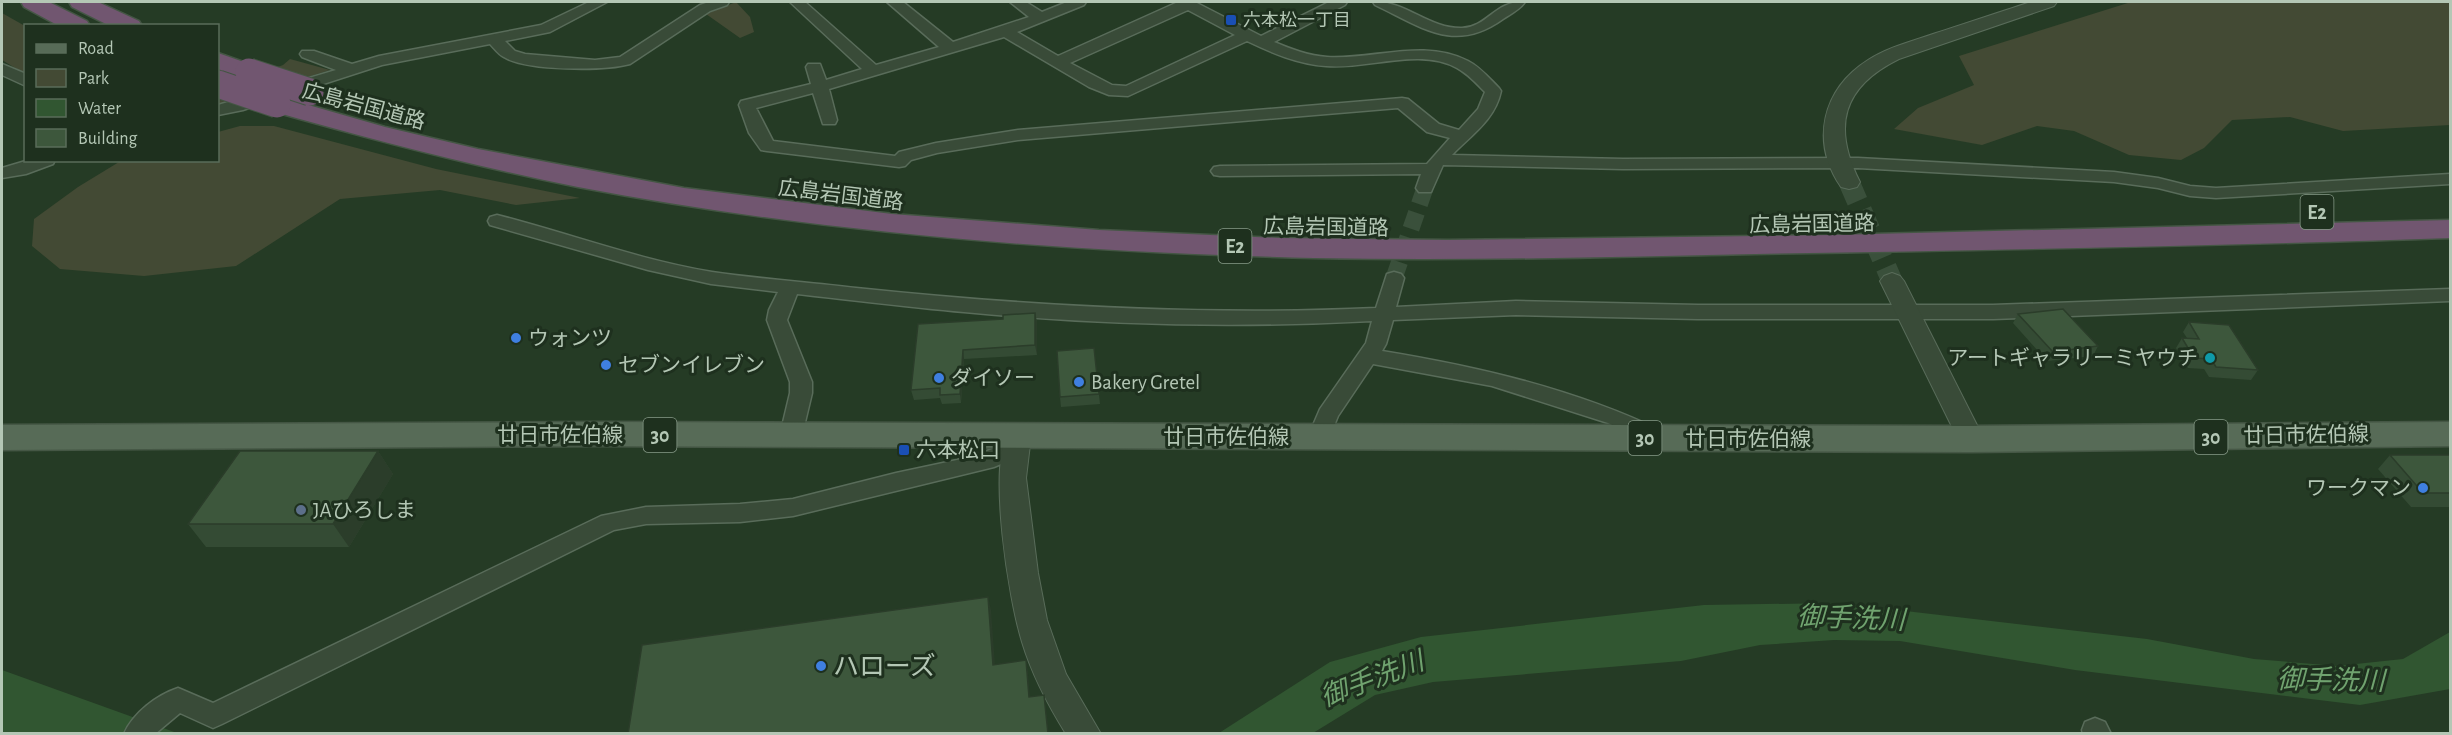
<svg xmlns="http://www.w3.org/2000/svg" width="2452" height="735" font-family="'Alegreya Sans','Noto Sans JP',sans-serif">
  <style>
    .green { fill: #434a34 }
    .water { fill: #315631 }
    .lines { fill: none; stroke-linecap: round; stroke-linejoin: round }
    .minor-tunnel { stroke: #3a503b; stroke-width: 17; stroke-dasharray: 17 9; stroke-linecap: butt }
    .tertiary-tunnel { stroke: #3a503b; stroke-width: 21; stroke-dasharray: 21 10; stroke-linecap: butt }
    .minor-casing { stroke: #596c5a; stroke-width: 3 }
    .tertiary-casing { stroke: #596c5a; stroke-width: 2 }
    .primary-casing { stroke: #455745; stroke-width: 3 }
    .motorway-casing { stroke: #445644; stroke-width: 3 }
    .minor { fill: #394b38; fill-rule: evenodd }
    .tertiary { fill: #394b38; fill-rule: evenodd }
    .primary { fill: #576b57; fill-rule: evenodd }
    .motorway { fill: #715670; fill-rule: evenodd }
    .motorway-bridge-casing { stroke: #445644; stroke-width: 29; stroke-linecap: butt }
    .motorway-bridge { stroke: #715670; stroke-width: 27 }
    .wall { fill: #344b34 }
    .shaded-wall { fill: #2b3d2a }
    .building { fill: #3d573c; stroke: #2b3d2a; stroke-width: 1.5 }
    .transit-dot { fill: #1a4fb4; stroke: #1e301e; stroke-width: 2 }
    .shop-dot { fill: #3f7fe0; stroke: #1e301e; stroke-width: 2 }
    .culture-dot { fill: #0f9aa8; stroke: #1e301e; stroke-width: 2 }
    .service-dot { fill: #5c6f8a; stroke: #1e301e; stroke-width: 2 }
    .labels { text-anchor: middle; stroke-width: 6; stroke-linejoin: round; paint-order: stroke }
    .far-poi-label { font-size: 18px; fill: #b4c7b5; stroke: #1e301e; text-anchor: start }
    .shield { fill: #1e301e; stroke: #879a88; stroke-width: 1.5 }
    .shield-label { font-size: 20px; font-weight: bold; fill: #b4c7b5 }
    .street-label { font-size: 21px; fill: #b4c7b5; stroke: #1e301e }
    .poi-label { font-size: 21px; fill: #b4c7b5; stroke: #1e301e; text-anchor: start }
    .near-poi-label { font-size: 26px; fill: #b4c7b5; stroke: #1e301e; text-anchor: start }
    .near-water-label { font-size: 27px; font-style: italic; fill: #70a36f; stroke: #1e301e }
  </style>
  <rect width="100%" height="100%" fill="#253b25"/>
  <path class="green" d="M736,2L750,17L754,32L740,38L706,14Z
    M2131,2H2450V125L2343,131L2290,117L2232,120L2204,148L2181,160L2129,155L2074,131L2037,126L1982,145L1894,129L1918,108L1974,85L1959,56Z
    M2,13L25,26V74L2,60Z
    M290,59L330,70L218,105V89L283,65Z
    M240,126H274L436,169L580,198L516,205L440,190L340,199L236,266L144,276L60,269L32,246L34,219L78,187L119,162L218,160V132Z"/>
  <path class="water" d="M1837,603L2147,639L2254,659L2337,666L2403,659L2450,632V689L2360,705L2075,670L1900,641L1834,640L1760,645L1681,661L1433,682L1375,695L1313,733H1219L1330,662L1421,637L1704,605Z
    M2,670L177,733H178L2,734Z"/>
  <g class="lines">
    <path class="minor-tunnel" d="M1394,278L1425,188"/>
    <path class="tertiary-tunnel" d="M1849,182L1892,281"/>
    <defs>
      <path id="minor" d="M589,2H607L550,32L505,41L515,51L525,54L595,60L620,57L700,5L709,2H729L727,5L710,11L630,64C604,71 526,71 504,57C499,55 494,48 490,44L382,65L243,110L218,115V105L336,70L302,57L300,54L302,51H314L352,64L379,56L541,25Z
        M790,2H805L876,65L939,47L887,2H903L953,42L1029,17L1010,2H1026L1042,12L1067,2H1086L1084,5L1017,32L1058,56L1178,2H1195L1261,36L1329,2H1347L1345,5L1274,42C1291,49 1309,56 1327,57C1373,60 1424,38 1468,61C1480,67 1489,78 1499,88L1501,91C1495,120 1471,135 1452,155L1623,159L1858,158L2114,172L2158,178L2190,186L2216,188L2450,174V184L2216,198L2190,196L2158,188L2114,182L1858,168L1623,169L1443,165L1431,192H1419L1416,188L1421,174L1220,176L1214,175L1211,171L1214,167L1220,166L1427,164L1450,138L1427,132L1398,108L1018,140L937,153L911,160L905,166L899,167L767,151L761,150L749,133L739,105L741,101L811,84L806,67L808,64H820L826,80L862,69ZM1188,10L1235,35L1126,86L1112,85L1070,63ZM1004,37L1089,87L1109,95L1128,96L1247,41C1272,53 1298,64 1326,66C1366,70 1420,47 1457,68C1468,74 1476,83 1485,92L1478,109L1459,130L1439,124L1408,99L1402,98L1018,130L936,143L899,152L895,156L773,141L756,108L813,93L823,124H835L837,120L829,89Z
        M1373,2C1405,0 1429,29 1462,28C1488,27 1495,0 1525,2C1520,9 1511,14 1503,19C1454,54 1422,27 1375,5Z
        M2,64L26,74V86L2,75Z
        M29,160H55L53,164L26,174L2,178V168Z
        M497,215C568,233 639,260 712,272C759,279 808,282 856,288C1028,306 1202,316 1376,308L1387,274L1394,272L1401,274L1404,278L1396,307L1516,301L1698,305H1993L2450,289V301L1993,319H1698L1516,315L1393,320L1386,344L1382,351C1479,367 1575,389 1664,432L1667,438L1664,444L1656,446L1608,423L1492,386L1373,364L1338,416L1327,443L1319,445L1311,443L1308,437L1320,409L1366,343L1372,321C1237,328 1099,325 964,312C908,307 853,300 797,294L787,320L812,382V393L802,435L799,441L791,443L783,441L780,435L790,393V382L767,320L769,310L778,292L711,284L648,270L490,225L488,221L490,217Z
        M1014,441L1022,443L1025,449L1022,455L994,467L793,516L740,522L646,524L614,530L222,724L213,728L180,713L155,734H124C133,713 157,695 178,688L213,703L601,516L646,507L740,504L793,499L896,473L971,457Z
        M2095,718L2105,722L2111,734H2083L2082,730L2085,722Z"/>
      <path id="tertiary" d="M2031,2H2057L2054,6L1899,59C1842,87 1832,127 1860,182L1857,187L1849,189L1841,187C1810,142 1822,89 1868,60C1888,47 1913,41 1936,33C1968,23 1999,12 2031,2Z
        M1892,273L1900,276L1904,281L1984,439L1981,446L1971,449L1961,446L1958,439L1880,281L1884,276Z
        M1018,426L1027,429L1031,436L1026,478L1038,573L1047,620L1066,674L1101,734H1066C1048,705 1032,675 1022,642C1009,600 987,466 1009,429Z"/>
      <path id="primary" d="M596,422L1971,426L2450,422V446L1971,452L596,446L2,450V425Z"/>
      <path id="motorway" d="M21,2H49L87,21L90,26H59L24,7Z
        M69,2H98L139,21L142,26H110L72,7Z
        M218,53L258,67L262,72L258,77L249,80L218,69Z
        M277,96L385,127L478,149L684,188L892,214L1099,230L1280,238L1448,240L1833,235L2450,220V238C2219,246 1987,250 1755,254C1608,257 1461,261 1314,258C1068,252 820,233 578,187C473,166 370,139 268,110L264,104L268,98Z"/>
    </defs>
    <use href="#minor" class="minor-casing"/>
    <use href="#tertiary" class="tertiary-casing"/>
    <use href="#primary" class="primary-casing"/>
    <use href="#motorway" class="motorway-casing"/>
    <use href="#minor" class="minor"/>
    <use href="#tertiary" class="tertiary"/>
    <use href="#primary" class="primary"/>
    <use href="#motorway" class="motorway"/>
    <defs>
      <path id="motorway-bridge" d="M249,72L310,92
        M218,84L277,104"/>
    </defs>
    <use href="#motorway-bridge" class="motorway-bridge-casing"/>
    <use href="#motorway-bridge" class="motorway-bridge"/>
  </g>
  <path class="wall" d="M1035,313L1037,322V355L964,359L961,403L942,404L940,398L914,400L911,390L1003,319Z
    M2018,314L2098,346L2093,356L2047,361L2013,323Z
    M2189,322L2258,370L2251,380L2209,377L2204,369L2188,368L2176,348L2182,338H2187L2183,332Z
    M1094,348L1100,404L1061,407L1060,397Z
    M378,451L393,474L349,547H206L188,524Z
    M2390,455H2451V507H2411L2378,469Z"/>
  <path class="shaded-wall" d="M1035,313L1037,322V355L1035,345Z
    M963,350L964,359L961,403L960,394Z
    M378,451L393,474L349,547L333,524Z
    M988,597L991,610L996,679L993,665Z
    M1026,660L1028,674L1031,711L1029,697Z"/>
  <path class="building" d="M2063,309L2098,346L2053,352L2018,314Z
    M1035,313V345L963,350L960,394L940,395V388L911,390L918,324L1003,319V315Z
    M2189,322L2229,325L2258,370L2216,367L2211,359L2194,358L2182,338L2199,339Z
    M1094,348L1099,394L1060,397L1057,351Z
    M240,451H378L333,524H188Z
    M2390,455H2451V493H2423Z
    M988,597L993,665L1026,660L1029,697L1044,695L1048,734H628L642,645Z"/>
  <g class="transit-dot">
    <rect x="1225" y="14" width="12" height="12" rx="3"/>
    <rect x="898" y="444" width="12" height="12" rx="3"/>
  </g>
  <g class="shop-dot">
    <circle cx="516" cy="338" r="6"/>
    <circle cx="606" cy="365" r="6"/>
    <circle cx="939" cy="378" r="6"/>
    <circle cx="1079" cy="382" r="6"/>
    <circle cx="2423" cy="488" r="6"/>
    <circle cx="821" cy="666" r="6"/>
  </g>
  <circle class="culture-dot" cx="2210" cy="358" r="6"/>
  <circle class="service-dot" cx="301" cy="510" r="6"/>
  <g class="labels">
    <g class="far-poi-label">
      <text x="1243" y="26">六本松一丁目</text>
    </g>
    <g class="shield">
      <rect x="2300.5" y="195" width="33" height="34" rx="4.5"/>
      <rect x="1218.5" y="229" width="33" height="34" rx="4.5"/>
      <rect x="643.5" y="418" width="33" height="34" rx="4.5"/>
      <rect x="2194.5" y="420" width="33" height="34" rx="4.5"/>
      <rect x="1628.5" y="421" width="33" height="34" rx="4.5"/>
    </g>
    <g class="shield-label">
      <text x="2317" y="219">E2</text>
      <text x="1235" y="253">E2</text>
      <text x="660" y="442">30</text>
      <text x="2211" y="444">30</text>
      <text x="1645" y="445">30</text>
    </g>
    <g class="street-label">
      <text transform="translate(364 106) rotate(15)" y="7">広島岩国道路</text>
      <text transform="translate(841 195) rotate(7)" y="7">広島岩国道路</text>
      <text transform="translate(1812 224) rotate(-1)" y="7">広島岩国道路</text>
      <text transform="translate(1326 227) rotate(1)" y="7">広島岩国道路</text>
      <text x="560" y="442">廿日市佐伯線</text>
      <text transform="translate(2306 435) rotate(-1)" y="7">廿日市佐伯線</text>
      <text x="1226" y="444">廿日市佐伯線</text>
      <text x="1748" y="446">廿日市佐伯線</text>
    </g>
    <g class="poi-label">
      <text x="528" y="345">ウォンツ</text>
      <text x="2198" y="365" text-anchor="end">アートギャラリーミヤウチ</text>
      <text x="618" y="372">セブンイレブン</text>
      <text x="951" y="385">ダイソー</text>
      <text x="1091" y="389">Bakery Gretel</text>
      <text x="916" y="457">六本松口</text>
      <text x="2411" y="495" text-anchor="end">ワークマン</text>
      <text x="313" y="517">JAひろしま</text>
    </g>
    <g class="near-poi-label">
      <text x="833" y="675">ハローズ</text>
    </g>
    <g class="near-water-label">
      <text transform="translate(1851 618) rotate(2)" y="9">御手洗川</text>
      <text transform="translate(1372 679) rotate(-21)" y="9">御手洗川</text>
      <text transform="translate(2331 680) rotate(1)" y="9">御手洗川</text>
    </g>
  </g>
  <rect width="2452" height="735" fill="none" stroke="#b4c7b5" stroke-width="6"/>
  <rect x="24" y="24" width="195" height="138" fill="#1e301e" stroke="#5a6c5a" stroke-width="1.5"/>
  <rect x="36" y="44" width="30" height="9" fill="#576b57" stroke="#5a6c5a" stroke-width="1.5"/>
  <text x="78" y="54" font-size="18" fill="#b4c7b5">Road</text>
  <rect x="36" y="69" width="30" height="18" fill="#434a34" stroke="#5a6c5a" stroke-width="1.5"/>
  <text x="78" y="84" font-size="18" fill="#b4c7b5">Park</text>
  <rect x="36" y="99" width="30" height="18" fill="#315631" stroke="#5a6c5a" stroke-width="1.5"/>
  <text x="78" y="114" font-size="18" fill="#b4c7b5">Water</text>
  <rect x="36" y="129" width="30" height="18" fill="#3d573c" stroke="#5a6c5a" stroke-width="1.5"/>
  <text x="78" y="144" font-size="18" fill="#b4c7b5">Building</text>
</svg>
